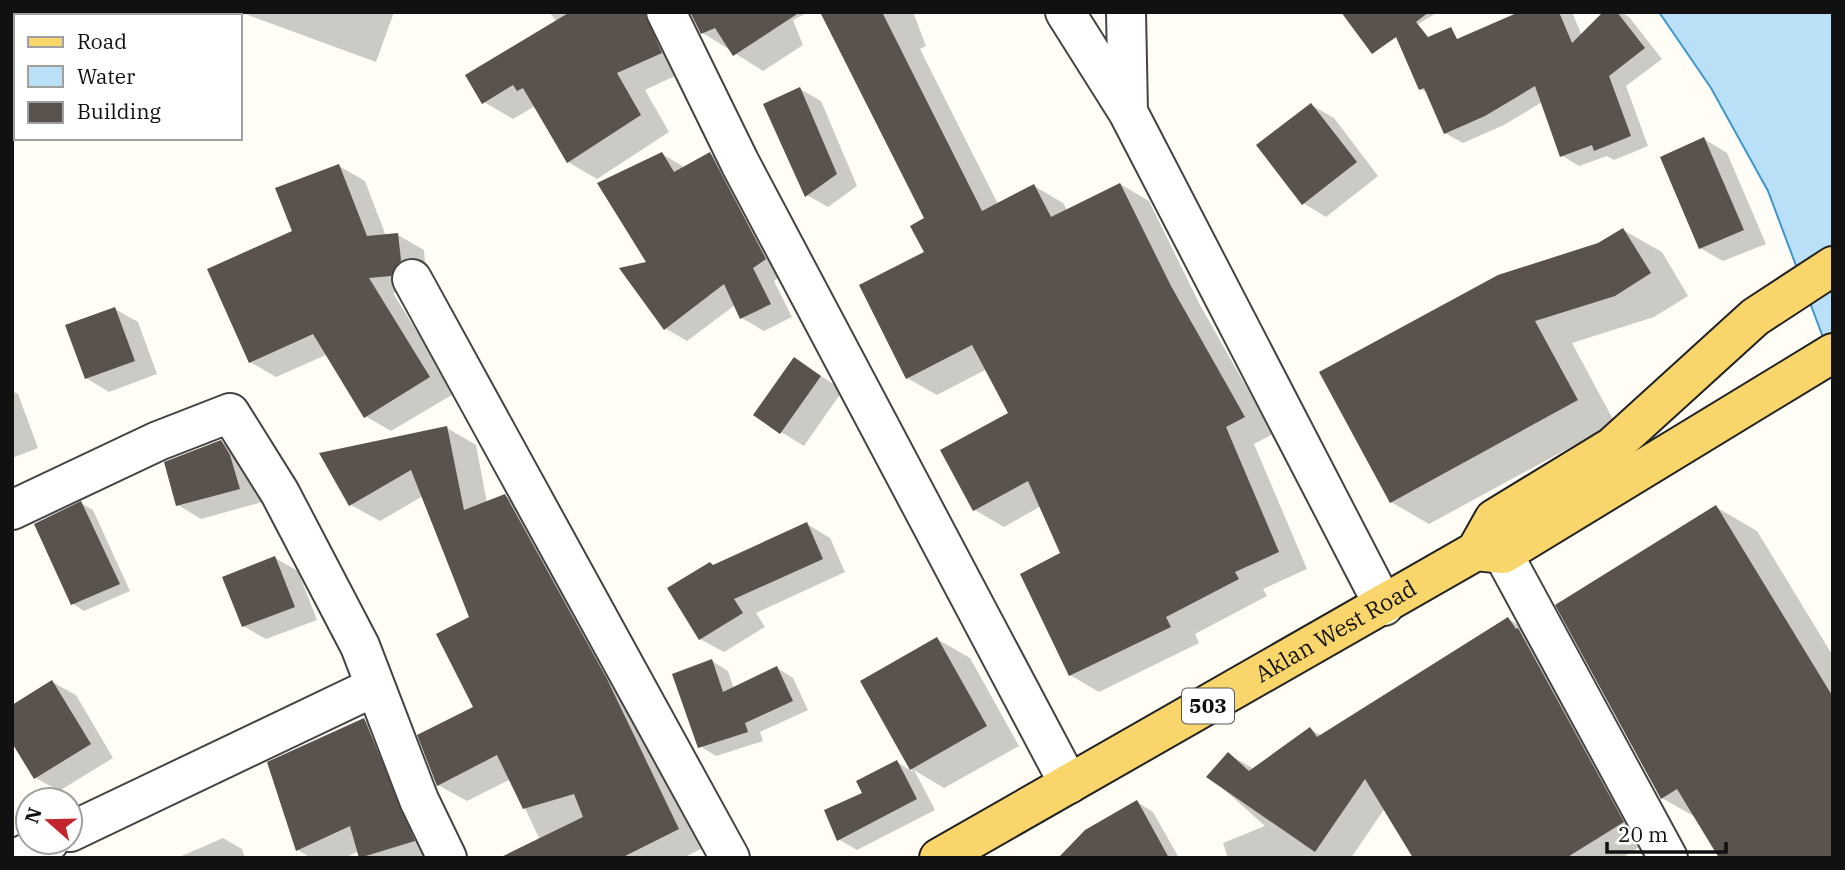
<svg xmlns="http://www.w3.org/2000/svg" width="1845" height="870" font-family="'IBM Plex Serif',serif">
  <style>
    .water { fill: #b9e0f7; stroke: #3f96cf; stroke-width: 2 }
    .shadow { fill: #0003 }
    .building { fill: #5a524d }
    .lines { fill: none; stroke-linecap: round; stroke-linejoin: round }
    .minor-casing { stroke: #444; stroke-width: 42 }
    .major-casing { stroke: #222; stroke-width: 42 }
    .minor { stroke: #fff; stroke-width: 38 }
    .major { stroke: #f9d66b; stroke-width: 38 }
    .labels { text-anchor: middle; stroke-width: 7; stroke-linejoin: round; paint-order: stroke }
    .shield { fill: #fff; stroke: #585858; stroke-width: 2 }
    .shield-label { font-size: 21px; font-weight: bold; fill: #111 }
    .street-label { font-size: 23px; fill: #111; stroke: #fff }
  </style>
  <rect width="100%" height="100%" fill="#fffdf5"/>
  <path class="water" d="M1659,12H1833V364L1768,191L1711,88Z"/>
  <path class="shadow" d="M84,12H154L153,16H84Z
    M240,12H394L376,62Z
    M549,12H682L690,69L645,90L669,132L597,179L568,162L535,106L513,119L484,102L557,22Z
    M691,12H809L793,20L803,45L763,71L703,33Z
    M822,12H913L926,46L920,49L998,204L1034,186L1063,203L1067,210L1120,184L1149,201L1200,305L1273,434L1254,444L1307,569L1263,589L1267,596L1195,634L1199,643L1099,692L1070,675L1063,554L1041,506L1004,527L975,510L1010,414L987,369L937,395L907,378L926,253L927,219Z
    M1343,12H1438L1379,48Z
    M1523,12H1572L1582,36L1605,12H1621L1629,17L1662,59L1626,86L1648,146L1614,160L1607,156L1579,166L1561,155L1542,102L1504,125L1463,143L1445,133L1428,93L1420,89Z
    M800,89L821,101L857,186L828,207L807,195Z
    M1311,105L1334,118L1378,176L1326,217L1303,203Z
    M1704,139L1727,153L1766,244L1723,261L1700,248Z
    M662,154L684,167L710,154L732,167L787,272L774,281L792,317L764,331L742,318L735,305L687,341L665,328L649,263Z
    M339,166L365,181L386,236L398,235L424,250L426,276L417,290L393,293L455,393L391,431L365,416L328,354L276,377L250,362L294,232Z
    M1623,230L1662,252L1688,296L1654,317L1572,343L1615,423L1429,524L1391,502L1321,373L1599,245Z
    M115,309L138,322L157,374L109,392L86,378Z
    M794,359L843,390L804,446L781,432Z
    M12,391L18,394L38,448L12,458Z
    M447,428L476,445L487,503L505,496L534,513L707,846L683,858H503L540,840L511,779L467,801L438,785L475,708L471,618L423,496L380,521L351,505Z
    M221,442L244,455L253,469L262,502L201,519L178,505Z
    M81,503L93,510L130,591L84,611L73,604Z
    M1716,507L1757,531L1833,656V858L1697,818L1662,798Z
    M807,524L830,538L845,572L756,613L765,627L724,652L700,639L715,566Z
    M275,558L298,571L317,620L266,639L243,626Z
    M1508,619L1538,636L1652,839L1622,858H1415L1385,808L1351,858H1228L1223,843L1265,826L1209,776L1228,754L1254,769L1310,729L1322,736Z
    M937,639L970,658L1019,746L944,788L914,770L935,810L857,850L838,839L864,794L897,762L913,772L862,681Z
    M712,661L728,671L734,689L777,668L793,678L808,710L760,732L763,741L716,756L700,746Z
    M52,682L76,695L113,758L59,791L36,778L12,739Z
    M364,720L393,737L442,857L363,858L359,851L345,858H311L298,850Z
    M1137,802L1153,812L1179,858H1064Z
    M223,838L242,849L245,858H177Z"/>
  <path class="building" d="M570,12H644L662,53L617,73L641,115L567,163L523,88L517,91L513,85L482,104L465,75Z
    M690,12H800L733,56L715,28L701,34Z
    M820,12H882L982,211L1034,184L1051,217L1120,183L1171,286L1245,417L1226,427L1279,552L1235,572L1239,579L1166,617L1171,627L1069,676L1020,574L1060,553L1028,481L973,511L940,450L1008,413L972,345L906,379L859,285L924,252L910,226L924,218Z
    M1341,12H1429L1416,22L1428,37L1451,27L1457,39L1519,12H1559L1572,43L1603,12H1617L1645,48L1609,76L1631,136L1594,151L1592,145L1560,157L1535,86L1485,116L1444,134L1424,88L1419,90L1396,37L1372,54Z
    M800,87L837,174L805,197L763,104Z
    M1311,103L1357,162L1302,205L1256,145Z
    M1704,137L1744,230L1699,249L1660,157Z
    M662,152L674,172L710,152L766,259L753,268L771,304L740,319L724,284L664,330L619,268L646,262L597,183Z
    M339,164L367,236L398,233L401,260L391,276L369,278L430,377L364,418L313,334L249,363L207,269L292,231L275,188Z
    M1623,228L1651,273L1615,296L1535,321L1578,400L1390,503L1319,372L1498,275L1598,243Z
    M115,307L135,361L85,379L65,325Z
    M794,357L821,376L780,434L753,415Z
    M447,426L464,510L505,494L607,679L679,829L621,858H499L583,817L574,794L523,809L497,755L437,786L417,735L473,707L436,634L469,617L411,470L349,506L319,453Z
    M221,440L230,455L240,489L176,506L164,462Z
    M81,501L120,584L71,605L34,524Z
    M1716,505L1833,697V858H1719L1677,789L1661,799L1555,605Z
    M807,522L823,559L734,599L743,613L699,640L667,588L710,562L713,565Z
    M275,556L295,607L242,627L222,577Z
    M1508,617L1516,629L1518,628L1624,822L1566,858H1413L1365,779L1315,852L1206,777L1228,752L1249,771L1310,727L1317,737Z
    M937,637L987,726L910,770L860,681Z
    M712,659L723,692L777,666L793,701L745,723L748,732L698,748L672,674Z
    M52,680L91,744L34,779L12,743V705Z
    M364,718L415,841L359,858L350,826L296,851L267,762Z
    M897,760L917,799L837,841L824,810L862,793L856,781Z
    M1137,800L1169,858H1058L1085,830Z"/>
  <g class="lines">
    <defs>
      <path id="minor" d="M666,12L740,163L1069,784
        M1065,12L1128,112L1384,606
        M1126,12L1128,112
        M412,279L730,858
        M12,510L158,441L230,413L280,493L360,646L419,800L447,858
        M1503,554L1668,858
        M70,832L374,687
        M17,858L49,842"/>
      <g id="major">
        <path d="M1476,551L1503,554L1833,353"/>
        <path id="s1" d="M939,858L1476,551L1494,519L1612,447L1755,317L1833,266"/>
      </g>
    </defs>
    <use href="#minor" class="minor-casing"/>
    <use href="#major" class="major-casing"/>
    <use href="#minor" class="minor"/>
    <use href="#major" class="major"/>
  </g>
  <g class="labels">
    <rect class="shield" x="1182" y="688.5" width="52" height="35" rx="5"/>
    <g class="shield-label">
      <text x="1208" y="713">503</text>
    </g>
    <g class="street-label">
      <text dy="8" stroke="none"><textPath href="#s1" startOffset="457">Aklan West Road</textPath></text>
    </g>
  </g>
  <rect width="1845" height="870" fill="none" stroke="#111111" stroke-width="28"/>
  <rect x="14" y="14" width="228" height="126" fill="#ffffff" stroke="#a0a0a0" stroke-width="2"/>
  <rect x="28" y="37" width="35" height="10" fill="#f9d66b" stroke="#a0a0a0" stroke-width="2"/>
  <text x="77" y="49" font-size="21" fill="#111111">Road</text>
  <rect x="28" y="66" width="35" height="21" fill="#b9e0f7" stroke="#a0a0a0" stroke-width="2"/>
  <text x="77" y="84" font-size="21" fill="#111111">Water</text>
  <rect x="28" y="102" width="35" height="21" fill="#5a524d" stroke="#a0a0a0" stroke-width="2"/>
  <text x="77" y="119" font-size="21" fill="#111111">Building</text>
  <g transform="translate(49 821) rotate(290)"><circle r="33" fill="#ffffff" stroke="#a0a0a0" stroke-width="2"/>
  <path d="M0-5L12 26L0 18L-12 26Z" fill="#c4262e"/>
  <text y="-10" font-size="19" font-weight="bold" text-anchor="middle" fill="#111111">N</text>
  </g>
  <path d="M1607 842v10h119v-10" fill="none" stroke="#111111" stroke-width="3.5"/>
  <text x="1618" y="842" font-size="21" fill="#111111" stroke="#ffffff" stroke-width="5" paint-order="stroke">20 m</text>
</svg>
